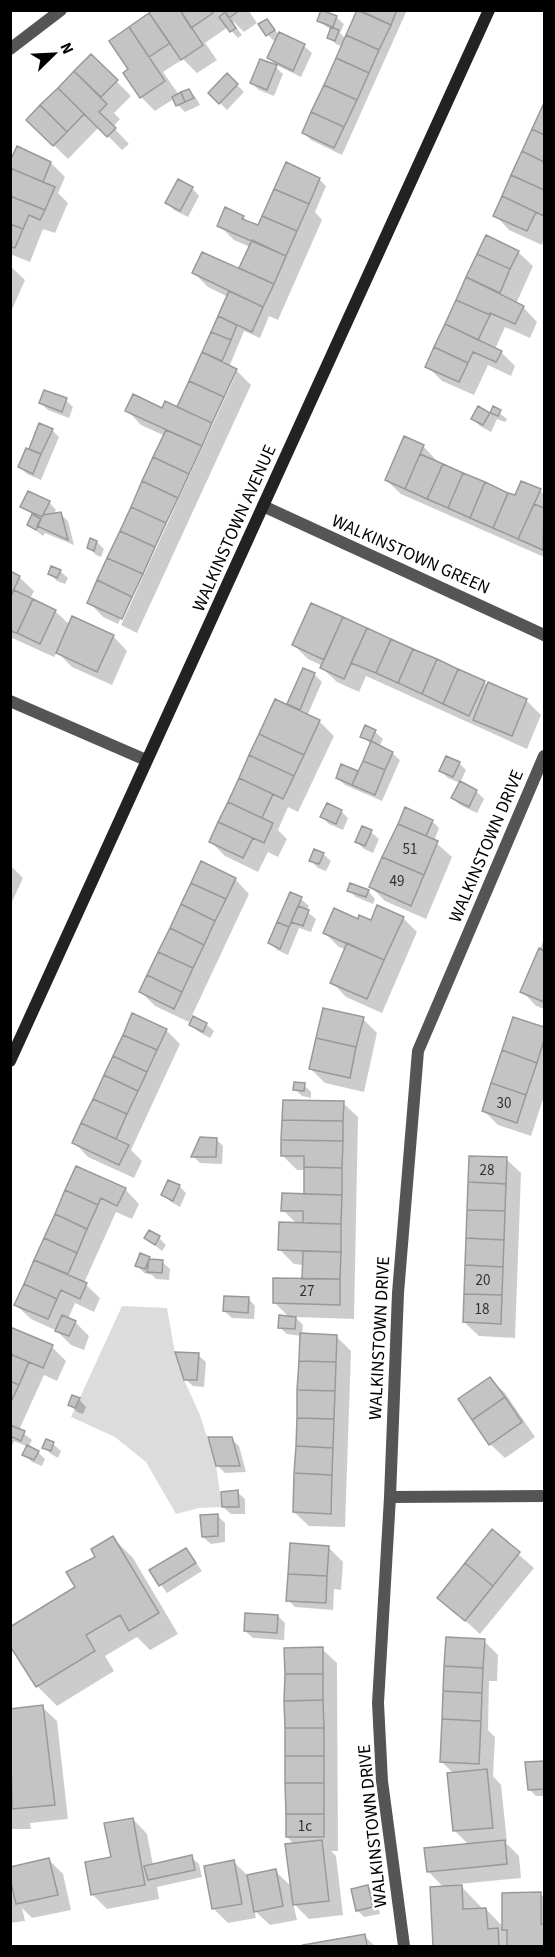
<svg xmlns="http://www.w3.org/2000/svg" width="555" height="1957" font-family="'Source Sans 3',sans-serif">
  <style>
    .green { fill: #dcdcdc }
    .shadow { fill: #0003 }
    .building { fill: #c4c4c4; stroke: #999; stroke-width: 1.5 }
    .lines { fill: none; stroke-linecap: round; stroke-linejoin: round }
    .street { stroke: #555; stroke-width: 12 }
    .secondary { stroke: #222; stroke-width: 12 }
    .labels { text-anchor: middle; stroke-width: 5; stroke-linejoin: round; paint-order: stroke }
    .number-label { font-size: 15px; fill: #313131 }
    .street-label { font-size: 18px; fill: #000; stroke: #fff }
  </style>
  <rect width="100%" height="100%" fill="#fff"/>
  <path class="green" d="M122,1306L167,1308L175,1353L184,1380L200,1415L216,1466L222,1507L199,1508L176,1514L146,1462L115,1437L71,1417Z"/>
  <path class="shadow" d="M155,10H253L250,13L257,23L244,32L234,22L233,23L242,35L238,38L228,27L205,43L217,60L197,73L183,59L163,72L179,95L189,90L196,98L200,105L185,112L178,105L175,98L155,111L141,97L130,69Z
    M359,10H407L342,155L311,140L304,133L343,47L336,44L329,37L331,30L319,21L336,17L344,24L340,33L346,39Z
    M267,21L279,35L304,46L312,53L301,77L276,65L269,58L276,43L268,35Z
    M91,56L131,96L114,113L120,119L113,127L129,144L122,150L99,127L68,159L28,120Z
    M276,67L283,74L274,96L259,90L252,83Z
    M227,75L244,92L227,110L210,93Z
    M544,106V238L542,245L509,230L495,215Z
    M51,163L65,177L58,193L68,203L55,233L43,229L30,262L10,254V165Z
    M319,179L326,186L315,212L322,220L278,320L269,316L260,338L244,331L229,367L236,370L251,385L137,633L121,625L236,374H233L118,624L103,617L89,602L165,436L141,425L127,410L177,409L228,297L208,287L194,273L240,270L250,247L234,240L219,225L243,217L250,223L259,227Z
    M192,188L199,196L188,217L174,210L167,202Z
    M487,237L518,252L533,266L516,304L523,307L537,322L530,338L505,327L495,349L501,352L515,366L511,376L488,365L474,395L442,381L427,366Z
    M10,266L25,280L10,314Z
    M66,400L73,407L69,418L48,410L41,403Z
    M479,408L491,415L493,408L507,419L505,422L497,419L491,432L480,426L473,419Z
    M40,425L52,430L59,437L41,480L27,474L20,467L30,451Z
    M423,446L437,461L436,463L515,497L540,490L544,495V557L401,494L386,480Z
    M49,502L56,510L53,515L60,514L68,521L74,545L45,533L43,536L29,525L33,515L22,506Z
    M97,542L104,549L101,557L96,555L89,548Z
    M60,571L68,578L65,584L57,581L50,573Z
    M10,573L19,577L34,591L30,599L55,611L70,625L113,636L127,651L112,685L72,667L57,652L54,657L10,637Z
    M294,645L484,682L488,686L526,700L541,715L527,749L366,676L359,692L337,682L322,668L323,666L308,659Z
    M304,670L315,675L322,682L307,716L319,721L334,736L298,812L288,807L278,830L287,839L278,857L268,852L258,872L225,856L211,842L275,701L295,710L289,704Z
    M366,727L375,732L383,739L379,747L392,753L400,760L382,801L345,785L337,778L342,766L359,773L372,745L362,736Z
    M459,763L466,770L460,783L476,791L484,799L477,813L460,805L452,798L460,783L448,778L441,771Z
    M341,811L348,818L343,830L329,824L322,817Z
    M432,821L439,828L434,841L452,857L426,919L385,901L371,887Z
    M371,832L379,839L373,853L364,849L357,842Z
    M323,854L331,861L326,871L318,868L311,861Z
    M10,865L23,878L10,906Z
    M235,879L249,894L189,1022L155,1006L141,992Z
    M349,890L368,891L375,899L373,904L356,897Z
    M301,899L309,906L306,911L316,919L311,932L299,928L288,955L277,950L270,943Z
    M403,918L417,932L382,1013L346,997L332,982L346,950L339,947L325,933L359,921L372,922Z
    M544,939V1009L536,1006L522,991Z
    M133,1015L166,1030L180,1044L131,1150L142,1161L134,1178L88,1157L74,1142Z
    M514,1018L544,1028V1096L531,1136L498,1125L483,1110Z
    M363,1019L377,1033L364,1092L325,1083L310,1068Z
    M206,1024L214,1031L210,1038L199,1032L191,1025Z
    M304,1085L311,1092V1098L302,1096L295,1089Z
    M343,1103L358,1117L354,1319L295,1317L303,1325L302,1335L336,1336L351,1351L345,1527L309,1526L294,1512L301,1336L287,1334L279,1327L289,1317L275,1303L303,1280L304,1265L294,1264L280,1250L297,1224L283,1210L305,1195L306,1170H297L282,1155Z
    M216,1139L223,1146L222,1164L200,1163L193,1156Z
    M506,1159L521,1173L515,1338L479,1336L464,1322Z
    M76,1168L125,1189L139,1204L132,1219L116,1212L84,1283L100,1298L94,1312L75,1303L68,1319L75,1322L89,1336L84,1350L71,1345L57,1331L31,1319L16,1305Z
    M179,1186L186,1193L180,1207L171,1202L163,1195Z
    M146,1238H159L166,1245L162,1251Z
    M149,1258L152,1261L162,1262L170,1269L169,1280L156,1279L152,1275L144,1273L137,1265Z
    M248,1298L255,1306L254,1319L232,1318L224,1311Z
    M10,1328L52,1347L66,1361L57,1381L44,1375L19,1430L32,1440L28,1448L38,1452L45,1459L42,1466L32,1462L24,1454L28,1447L14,1441L10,1450Z
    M198,1355L206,1362L204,1387L193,1386L185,1379Z
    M490,1379L505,1393L535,1437L505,1458L490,1444Z
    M79,1399L86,1407L83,1414L77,1412L70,1404Z
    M231,1439L239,1446L246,1472L225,1473L217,1465Z
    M53,1444L61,1451L58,1458L51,1454L44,1447Z
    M237,1492L245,1499V1514H231L223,1507Z
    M217,1515L225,1523V1542L211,1544L203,1537Z
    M493,1532L534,1568L480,1634L439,1597Z
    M113,1538L133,1558L178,1634L150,1650L137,1637L105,1656L114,1671L57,1706L37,1686L77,1588Z
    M328,1547L343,1562L341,1590L334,1589L333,1610L295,1607L288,1600Z
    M186,1549L202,1571L167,1593L151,1571Z
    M278,1616L285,1623L284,1640L253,1638L245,1631Z
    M484,1641L498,1655L497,1681H489L488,1730L495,1737L493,1776L501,1785L507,1842H505L519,1856L521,1878L459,1884L481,1907V1910L486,1909L504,1928L540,1893L544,1898V1946H435L432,1888H444L428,1871L469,1845L455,1831L454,1774L441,1761Z
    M322,1649L337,1663L338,1851H331L336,1856L343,1915L309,1919L293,1903L297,1920L270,1925L254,1910L256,1918L228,1923L213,1908L234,1862L248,1876L275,1871L293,1888L295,1845L287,1837Z
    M42,1707L57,1721L68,1819L30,1823L31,1829H10V1711Z
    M544,1762V1796H536L529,1789L527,1764Z
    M133,1819L147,1834L153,1865L191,1857L199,1864L202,1877L157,1887L159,1899L107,1909L92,1894Z
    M49,1860L63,1874L71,1910L32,1918L22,1908L25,1921L10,1923V1890L16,1896Z
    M368,1887L375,1894L380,1914L364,1917L357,1910Z
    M364,1936L375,1946H305Z"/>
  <path class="building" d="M153,10H180L203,45L181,60L149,13Z
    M180,10H211L213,13L191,28Z
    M224,10H240L229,18Z
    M321,10L337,16L333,27L317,21Z
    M357,10L391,25L379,50L346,35Z
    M359,10H397L391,25Z
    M225,12L236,28L230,32L219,17Z
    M149,13L170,43L149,57L129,27Z
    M267,19L275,30L266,36L258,24Z
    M129,27L165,81L140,98L123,73L128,69L109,41Z
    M331,27L339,30L335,41L327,38Z
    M279,32L305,44L293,71L267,58Z
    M346,35L379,50L369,73L336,58Z
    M91,54L118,80L101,97L74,71Z
    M336,58L369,73L357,100L324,85Z
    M260,59L277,65L267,90L250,83Z
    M74,71L107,104L99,112L116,128L107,137L58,88Z
    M227,73L238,84L219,104L208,93Z
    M324,85L357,100L344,127L311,112Z
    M58,88L84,114L67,132L40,105Z
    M189,89L194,98L185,102L181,92Z
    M181,92L185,102L176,106L172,97Z
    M40,105L67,132L53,146L26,120Z
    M543,105L544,106V135L532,129Z
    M311,112L344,127L334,148L302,133Z
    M532,129L544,135V162L522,151Z
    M17,146L51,162L43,182L10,168V161Z
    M522,151L544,162V190L511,175Z
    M286,162L320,178L309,204L274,189Z
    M10,168L55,187L45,210L10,196Z
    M511,175L544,190V216L502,196Z
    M178,179L193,187L180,211L165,203Z
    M274,189L309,204L297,231L262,216Z
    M10,196L45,210L40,220L29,215L23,229L10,224Z
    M502,196L536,212L527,231L493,216Z
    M225,207L244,216L242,219L258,225L262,216L297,231L286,256L217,226Z
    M10,224L23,229L15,248L10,247Z
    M486,235L519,251L510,269L477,254Z
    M252,240L286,256L274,284L239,268Z
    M202,252L274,284L263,307L192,273Z
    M477,254L510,269L500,293L466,277Z
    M466,277L524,306L515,324L490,313V315L456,300Z
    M229,291L263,307L252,332L218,316Z
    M456,300L490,315L478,340L445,324Z
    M218,316L237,325L231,340L211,332Z
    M445,324L502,351L496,362L473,352L468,363L434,347Z
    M211,332L231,340L222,361L202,352Z
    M434,347L468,363L459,382L425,367Z
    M202,352L237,369L224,397L189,381Z
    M189,381L224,397L212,423L177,407Z
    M44,390L67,398L62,412L39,403Z
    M133,394L162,408L165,401L212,423L202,446L125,411Z
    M478,406L490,413L483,425L471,419Z
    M493,406L501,410L498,416L490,413Z
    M39,423L53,429L41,454L29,449Z
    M166,430L202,446L189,474L153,457Z
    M404,436L424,445L405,489L385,480Z
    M26,448L41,454L33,474L18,467Z
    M420,454L443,464L427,499L405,489Z
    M153,457L189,474L178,498L142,481Z
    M443,464L463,473L448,508L427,499Z
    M463,473L485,482L470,518L448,508Z
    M142,481L178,498L166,523L131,507Z
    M521,481L541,489L518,539L493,528L508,493L515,495Z
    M485,482L508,493L493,528L470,518Z
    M28,491L50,501L42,517L20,507Z
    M534,504L544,508L543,550L518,539Z
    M131,507L166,523L155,547L120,531Z
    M61,512L68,540L37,526L43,515Z
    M32,514L41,519L36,530L27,525Z
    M120,531L155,547L143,574L107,558Z
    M90,538L97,541L94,551L87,548Z
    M107,558L143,574L132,597L97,580Z
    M51,566L61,570L57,578L48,574Z
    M10,571L20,576L10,598Z
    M97,580L132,597L122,619L87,603Z
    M14,590L33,599L17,633L10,631V598Z
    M33,599L56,610L40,644L17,633Z
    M311,603L343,617L324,660L292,645Z
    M72,616L114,635L97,672L56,653Z
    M343,617L367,628L344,679L320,668Z
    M367,628L391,639L376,673L351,663Z
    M391,639L413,649L398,683L376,673Z
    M413,649L437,659L422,694L398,683Z
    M437,659L458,669L443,704L422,694Z
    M303,668L315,673L300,710L287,704Z
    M458,669L485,681L469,716L443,704Z
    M488,682L527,699L512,736L473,720Z
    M275,699L320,720L304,755L259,734Z
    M365,725L376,730L371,741L360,737Z
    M259,734L304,755L294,776L249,755Z
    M371,741L393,752L385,770L363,761Z
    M249,755L294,776L283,799L239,778Z
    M446,756L460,762L453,777L439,771Z
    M363,761L385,770L375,795L352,785Z
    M341,764L358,771L352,785L336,778Z
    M239,778L273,794L262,818L228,802Z
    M460,781L477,790L469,807L451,798Z
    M228,802L273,823L264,843L218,822Z
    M327,803L342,810L336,824L320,817Z
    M405,807L433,820L426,836L398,824Z
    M218,822L253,838L243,858L209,842Z
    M398,824L438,841L424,875L382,857Z
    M362,826L372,830L365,846L355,842Z
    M314,849L324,853L319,864L309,861Z
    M382,857L424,875L411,906L369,887Z
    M201,861L236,878L226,899L191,883Z
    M191,883L226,899L215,921L181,904Z
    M350,883L369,890L366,897L347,891Z
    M290,892L302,897L289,927L277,922Z
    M181,904L215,921L204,945L170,928Z
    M377,905L404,917L384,960L323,933L334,908L358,919L359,915L371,920Z
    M298,906L309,910L303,926L291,922Z
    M277,922L289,927L280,949L268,943Z
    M170,928L204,945L193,968L158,952Z
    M347,943L384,960L367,999L330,983Z
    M539,948L544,951V1002L520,992Z
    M158,952L193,968L182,992L147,975Z
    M147,975L182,992L174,1009L139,992Z
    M323,1008L364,1017L356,1047L316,1038Z
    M132,1013L167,1029L157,1050L123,1035Z
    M193,1016L207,1023L203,1032L189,1025Z
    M513,1017L544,1027V1040L537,1063L502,1050Z
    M123,1035L157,1050L147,1072L113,1056Z
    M316,1038L356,1047L350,1078L309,1069Z
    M502,1050L537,1063L526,1095L491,1083Z
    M113,1056L147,1072L138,1091L104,1075Z
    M104,1075L138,1091L127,1114L93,1099Z
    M294,1082L305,1083L304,1091L293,1090Z
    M491,1083L526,1095L517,1123L482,1111Z
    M93,1099L127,1114L116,1139L81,1123Z
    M283,1100L344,1101L343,1121L282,1120Z
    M282,1120L343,1121V1141L281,1140Z
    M81,1123L129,1145L119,1165L72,1143Z
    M200,1137L217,1138L216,1157H191Z
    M281,1140L343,1141L342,1168L304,1167V1156H281Z
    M469,1156L507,1157L506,1184L468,1182Z
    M76,1166L126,1188L117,1206L101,1198L98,1205L65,1190Z
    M304,1167L342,1168V1195L304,1194Z
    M168,1180L180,1185L173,1201L161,1195Z
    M468,1182L506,1184L505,1211L467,1210Z
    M65,1190L98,1205L87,1229L55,1214Z
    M282,1193L342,1195L341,1224L303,1223V1211H281Z
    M467,1210L505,1211L504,1240L466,1238Z
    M55,1214L87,1229L77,1253L44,1238Z
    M279,1222L341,1224V1252L278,1250Z
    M149,1230L160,1236L155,1245L144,1238Z
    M44,1238L77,1253L68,1274L34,1260Z
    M466,1238L504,1240L503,1267L465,1265Z
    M303,1251L341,1252L340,1279H302Z
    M140,1253L150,1257L145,1269L135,1266Z
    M149,1259L163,1260L162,1273L147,1272Z
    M34,1260L87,1283L80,1299L61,1290L57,1299L24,1284Z
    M465,1265L503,1267L502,1295L464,1294Z
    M273,1278L340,1279V1305L273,1303Z
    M24,1284L57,1299L48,1319L14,1305Z
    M464,1294L502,1295L501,1324L463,1322Z
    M224,1296L249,1297L248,1313L223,1311Z
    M62,1315L76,1321L69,1336L55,1331Z
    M279,1315L296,1317L295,1329L278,1328Z
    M10,1327L53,1345L43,1368L10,1354Z
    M300,1333L337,1335L336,1362L299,1361Z
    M175,1352L199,1353L197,1380H184Z
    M10,1354L29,1362L19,1385L10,1381Z
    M299,1361L336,1362L335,1391L297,1390Z
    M490,1377L505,1397L472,1420L458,1399Z
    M10,1381L19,1385L10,1404Z
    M297,1390L335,1391L334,1419L297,1418Z
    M72,1395L80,1398L75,1408L68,1405Z
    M505,1397L522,1422L489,1445L472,1420Z
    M297,1418L334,1419L333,1448L296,1446Z
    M10,1425L25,1431L21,1441L10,1436Z
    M208,1437H232L240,1466H216Z
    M46,1439L54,1442L51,1451L42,1448Z
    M27,1445L39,1451L34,1460L22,1455Z
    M296,1446L333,1448L332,1475L294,1473Z
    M294,1473L332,1475L331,1514L293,1512Z
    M238,1490L239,1507H222L221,1492Z
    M218,1514V1536L202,1537L200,1515Z
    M492,1529L520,1552L493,1586L465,1563Z
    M113,1536L159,1613L129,1631L120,1615L86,1635L95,1651L36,1687L10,1646V1627L75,1587L66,1572L95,1557L91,1549Z
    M290,1543L329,1546L327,1576L288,1574Z
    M186,1548L196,1563L159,1586L149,1570Z
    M465,1563L493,1586L465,1621L437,1598Z
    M288,1574L327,1576L326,1603L286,1601Z
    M245,1613L278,1615L277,1633L244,1631Z
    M446,1637L485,1639L483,1668L444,1666Z
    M323,1647V1674H285L284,1648Z
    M444,1666L483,1668L482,1693L443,1691Z
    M285,1674H323V1700L284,1701Z
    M443,1691L482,1693L481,1721L442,1719Z
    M323,1700L324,1728H285L284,1701Z
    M43,1705L55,1805L12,1809L10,1709Z
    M442,1719L481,1721L479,1764L440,1762Z
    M285,1728H324V1756H285Z
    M285,1756H324V1783H285Z
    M544,1761V1789L528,1790L525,1762Z
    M487,1769L493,1828L453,1831L447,1773Z
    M285,1783H324V1814H286Z
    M286,1814H324V1837H286Z
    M133,1818L145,1885L91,1895L85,1862L111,1857L104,1823Z
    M322,1840L329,1901L293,1905L285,1844Z
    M505,1840L507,1864L427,1872L424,1848Z
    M192,1855L195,1870L148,1880L144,1866Z
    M49,1858L58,1895L16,1904L10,1879V1867Z
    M234,1860L242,1904L212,1909L204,1866Z
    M276,1869L283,1906L254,1912L247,1875Z
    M368,1885L373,1907L356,1911L351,1889Z
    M462,1885L463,1909L486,1908L488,1929L498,1928L499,1946H433L430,1887Z
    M541,1892V1924H544V1946H507V1930H502V1893Z
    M365,1934L367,1946H304L303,1945Z"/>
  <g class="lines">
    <path class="street" d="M10,49L61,10
      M263,506L544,635
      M10,701L146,760
      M390,1497L544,1496
      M404,1946L382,1781L378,1703L390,1497L398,1293L418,1051L544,756"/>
    <path class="secondary" d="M10,1061L489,10"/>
  </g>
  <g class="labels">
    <g class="number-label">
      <text x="410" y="854">51</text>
      <text x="397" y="886">49</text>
      <text x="504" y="1108">30</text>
      <text x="487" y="1175">28</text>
      <text x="483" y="1285">20</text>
      <text x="307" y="1296">27</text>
      <text x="482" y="1314">18</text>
      <text x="305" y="1831">1c</text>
    </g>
    <g class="street-label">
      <text transform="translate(234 528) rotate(-66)" y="6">WALKINSTOWN AVENUE</text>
      <text transform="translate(411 554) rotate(24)" y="6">WALKINSTOWN GREEN</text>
      <text transform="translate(486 846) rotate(-67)" y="6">WALKINSTOWN DRIVE</text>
      <text transform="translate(379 1338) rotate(-87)" y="6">WALKINSTOWN DRIVE</text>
      <text transform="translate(372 1826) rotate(-96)" y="6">WALKINSTOWN DRIVE</text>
    </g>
  </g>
  <rect width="555" height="1957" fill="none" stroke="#000000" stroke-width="24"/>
  <g transform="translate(54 54) rotate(66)" stroke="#ffffff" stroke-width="4.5" paint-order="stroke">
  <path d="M0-4.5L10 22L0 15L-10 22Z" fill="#000000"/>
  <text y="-9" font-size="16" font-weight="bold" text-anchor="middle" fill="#000000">N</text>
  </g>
</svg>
